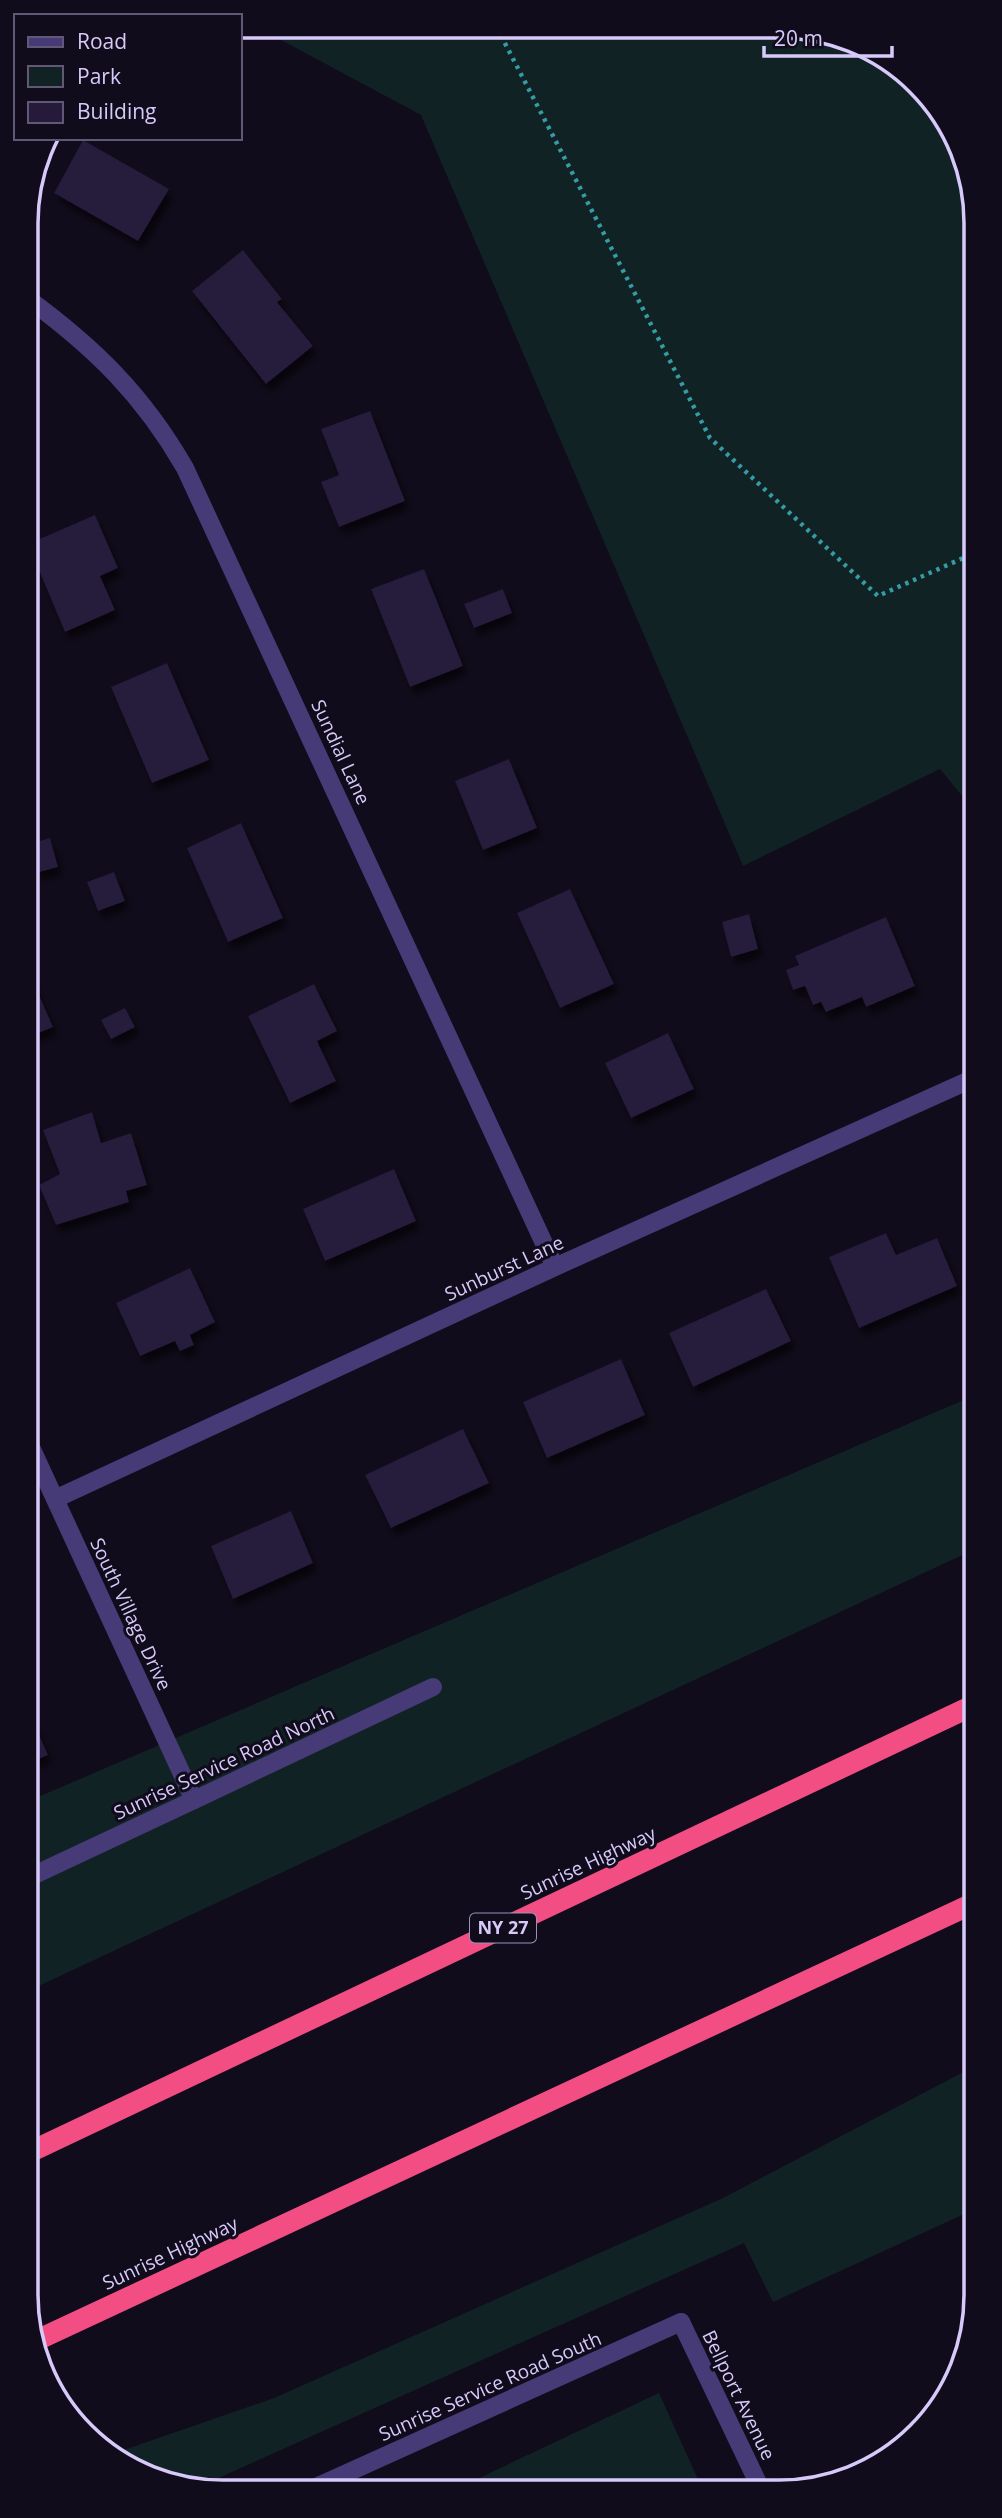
<svg xmlns="http://www.w3.org/2000/svg" width="1002" height="2518" font-family="'Open Sans',sans-serif">
  <style>
    .green { fill: #102224 }
    .building { fill: #251a3a; filter: url(#shadow) }
    .lines { fill: none; stroke-linecap: round; stroke-linejoin: round }
    .path { stroke: #359ba4; stroke-width: 4.5; stroke-dasharray: 3.5 5; stroke-linecap: butt }
    .minor { stroke: #463a77; stroke-width: 18 }
    .tertiary { stroke: #463a77; stroke-width: 18 }
    .motorway { stroke: #f24e84; stroke-width: 21 }
    .labels { text-anchor: middle; stroke-width: 6; stroke-linejoin: round; paint-order: stroke }
    .shield { fill: #110c1b; stroke: #9c91b8; stroke-width: 2 }
    .shield-label { font-size: 18px; font-weight: bold; fill: #d7cafb }
    .street-label { font-size: 19px; fill: #d7cafb; stroke: #110c1b }
    .rim { fill: none; stroke: #d7cafb; stroke-width: 3.5 }
  </style>
  <defs>
    <filter id="shadow"><feDropShadow dx="4.5" dy="8" stdDeviation="3.5" flood-color="#0009"/></filter>
  </defs>
  <rect width="100%" height="100%" fill="#110c1b"/>
  <path class="green" d="M255,26L817,30L909,75L969,173L971,807L940,769L743,866L421,115Z
    M973,1396V1550L32,1989L31,1800Z
    M975,2066V2209L773,2302L744,2243L196,2488H185L115,2453L274,2398L723,2198Z
    M659,2393L701,2486L460,2487Z"/>
  <path class="building" d="M83,140L169,189L138,241L54,193Z
    M243,250L282,299L277,302L313,346L266,384L192,291Z
    M370,411L405,501L339,527L321,482L339,475L321,429Z
    M95,515L118,568L100,576L115,610L65,632L28,544Z
    M424,569L463,666L410,687L371,589Z
    M503,589L512,613L474,628L464,604Z
    M167,663L209,760L152,783L111,687Z
    M509,759L537,828L483,850L455,781Z
    M241,823L283,918L228,942L187,848Z
    M50,838L58,867L36,873L29,844Z
    M114,872L125,901L98,911L87,882Z
    M570,889L614,984L560,1008L517,913Z
    M749,914L758,949L731,957L722,922Z
    M886,917L915,986L866,1007L862,997L826,1012L821,1002L813,1005L805,986L793,990L786,970L799,965L795,956Z
    M29,972L53,1027L29,1037Z
    M314,984L337,1031L317,1041L336,1081L290,1103L248,1016Z
    M125,1008L135,1027L111,1039L101,1020Z
    M668,1033L694,1089L631,1118L605,1063Z
    M92,1112L101,1143L131,1133L147,1185L126,1191L129,1202L56,1225L39,1185L60,1174L43,1130Z
    M394,1169L416,1221L325,1261L303,1209Z
    M886,1233L896,1255L937,1238L957,1286L859,1328L829,1257Z
    M190,1268L215,1322L190,1335L194,1345L180,1351L175,1341L140,1356L116,1303Z
    M766,1289L791,1341L693,1387L669,1333Z
    M621,1359L645,1415L547,1458L523,1402Z
    M463,1429L489,1483L391,1528L365,1475Z
    M291,1511L313,1563L233,1599L211,1546Z
    M31,1717L48,1755L31,1762Z"/>
  <g class="lines">
    <path class="path" d="M497,28L710,438L878,596L970,555"/>
    <path class="minor" d="M27,298C95,348 143,395 185,468L555,1267
      M30,1445L194,1800L433,1687
      M55,1499L555,1267L972,1079
      M681,2322L759,2485"/>
    <path class="tertiary" d="M32,1876L194,1800
      M316,2487L681,2322"/>
    <path class="motorway" d="M32,2151L974,1705
      M33,2342L974,1903"/>
  </g>
  <g class="labels">
    <rect class="shield" x="470" y="1913.5" width="66" height="29" rx="5"/>
    <g class="shield-label">
      <text x="503" y="1934">NY 27</text>
    </g>
    <g class="street-label">
      <text transform="translate(341 752) rotate(65)" y="7">Sundial Lane</text>
      <text transform="translate(504 1268) rotate(-25)" y="7">Sunburst Lane</text>
      <text transform="translate(131 1614) rotate(65)" y="7">South Village Drive</text>
      <text transform="translate(224 1763) rotate(-25)" y="7">Sunrise Service Road North</text>
      <text transform="translate(588 1863) rotate(-25)" y="7">Sunrise Highway</text>
      <text transform="translate(170 2253) rotate(-25)" y="7">Sunrise Highway</text>
      <text transform="translate(490 2386) rotate(-24)" y="7">Sunrise Service Road South</text>
      <text transform="translate(739 2395) rotate(64)" y="7">Bellport Avenue</text>
    </g>
  </g>
  <path d="M0 0H1002V2518H0ZM223 38H779A185 185 0 0 1 964 223V2295A185 185 0 0 1 779 2480H223A185 185 0 0 1 38 2295V223A185 185 0 0 1 223 38Z" fill="#110c1b" fill-rule="evenodd"/>
  <path class="rim" d="M223 38H779A185 185 0 0 1 964 223V2295A185 185 0 0 1 779 2480H223A185 185 0 0 1 38 2295V223A185 185 0 0 1 223 38Z"/>
  <rect x="14" y="14" width="228" height="126" fill="#110c1b" stroke="#605875" stroke-width="2"/>
  <rect x="28" y="37" width="35" height="10" fill="#463a77" stroke="#605875" stroke-width="2"/>
  <text x="77" y="49" font-size="21" fill="#d7cafb">Road</text>
  <rect x="28" y="66" width="35" height="21" fill="#102224" stroke="#605875" stroke-width="2"/>
  <text x="77" y="84" font-size="21" fill="#d7cafb">Park</text>
  <rect x="28" y="102" width="35" height="21" fill="#251a3a" stroke="#605875" stroke-width="2"/>
  <text x="77" y="119" font-size="21" fill="#d7cafb">Building</text>
  <path d="M764 46v10h128v-10" fill="none" stroke="#d7cafb" stroke-width="3.5"/>
  <text x="774" y="46" font-size="21" fill="#d7cafb" stroke="#110c1b" stroke-width="5" paint-order="stroke">20 m</text>
</svg>
